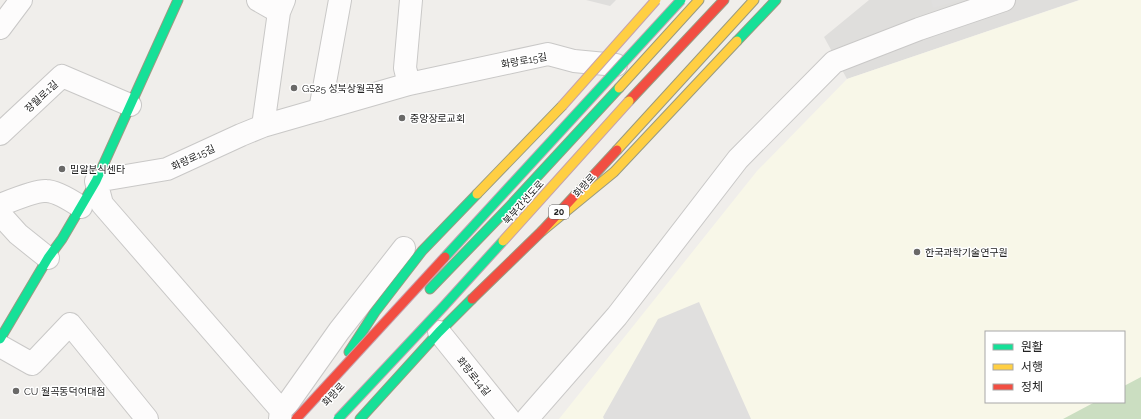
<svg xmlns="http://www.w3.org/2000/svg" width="1141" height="419" font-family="Raleway,'Noto Sans KR',sans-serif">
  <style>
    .residential { fill: #dfdedc }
    .education { fill: #f8f7e8; fill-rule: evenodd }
    .forest { fill: #cbdec1 }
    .parking { fill: #e0dfde }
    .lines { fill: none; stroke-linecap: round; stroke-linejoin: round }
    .street-casing { stroke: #c9c8c7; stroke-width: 24 }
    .fast-casing { stroke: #999a82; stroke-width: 11 }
    .slow-casing { stroke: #999a82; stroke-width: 11 }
    .jam-casing { stroke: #999a82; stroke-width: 11 }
    .street { stroke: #fdfcfc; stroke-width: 22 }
    .fast { stroke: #16e098; stroke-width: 9 }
    .slow { stroke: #ffcf43; stroke-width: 9 }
    .jam { stroke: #f24e42; stroke-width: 9 }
    .fast-bridge-casing { stroke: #c5a2ac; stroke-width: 11; stroke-linecap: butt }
    .slow-bridge-casing { stroke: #c5a2ac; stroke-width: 11; stroke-linecap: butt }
    .jam-bridge-casing { stroke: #c5a2ac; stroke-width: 11; stroke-linecap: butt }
    .fast-bridge { stroke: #16e098; stroke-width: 9 }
    .slow-bridge { stroke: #ffcf43; stroke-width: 9 }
    .jam-bridge { stroke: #f24e42; stroke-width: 9 }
    .poi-dot { fill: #6a6968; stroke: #fff; stroke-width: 1.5 }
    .labels { text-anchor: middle; stroke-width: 3; stroke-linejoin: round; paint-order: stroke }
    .shield { fill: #fff; stroke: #646464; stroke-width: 1 }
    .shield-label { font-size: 9px; font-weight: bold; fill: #222 }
    .street-label { font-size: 10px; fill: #222; stroke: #fff }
    .poi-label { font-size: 10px; fill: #222; stroke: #fff; text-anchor: start }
  </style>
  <rect width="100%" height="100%" fill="#f0eeeb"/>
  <path class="residential" d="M586,0H616L610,6Z
    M869,0H1079L847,79L824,37Z"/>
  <path class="education" d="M1080,0H1141V419H559L757,171L847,79ZM986,332H1124V402H986Z"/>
  <path class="forest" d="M1141,377V419H1063L1095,402H1124V386Z"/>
  <path class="parking" d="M931,0H960L933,8Z
    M699,302L751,419H604L603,417L658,319Z"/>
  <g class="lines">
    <defs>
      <path id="street" d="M258,0L279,12
        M0,28L21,0
        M409,84L405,68L411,0
        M320,110L340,0
        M263,126L279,12L284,0
        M0,134L62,76L130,105
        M0,205C10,201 36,190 46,191C56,191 72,201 81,207
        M0,214L18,234L48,258
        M439,332L509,419
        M0,346L32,364L70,324L147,419
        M281,410L102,204L96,181L167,169L241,135L263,126L409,84L548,54L574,61L616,65
        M280,419L281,410L288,403L339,331L404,248
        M527,419L617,316L738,159L834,62L919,29L1004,0"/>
      <path id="fast" d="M737,41L776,0
        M430,289L510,206L619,88
        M0,339L48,258L62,239L96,181L178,0
        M349,352L375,312L422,251L477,194
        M360,419L439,332L472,299"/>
      <path id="slow" d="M619,88L699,0
        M617,150L754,0
        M477,194L562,106
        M542,231L614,172L737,41"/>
      <path id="jam" d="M629,101L724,0
        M472,299L542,231L617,150"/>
    </defs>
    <use href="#street" class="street-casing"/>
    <use href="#fast" class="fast-casing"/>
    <use href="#slow" class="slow-casing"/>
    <use href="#jam" class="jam-casing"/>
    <use href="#street" class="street"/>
    <use href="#fast" class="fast"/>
    <use href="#slow" class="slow"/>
    <use href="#jam" class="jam"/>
    <defs>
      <path id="fast-bridge" d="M445,257L681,0
        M338,419L444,306L503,241"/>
      <path id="slow-bridge" d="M562,106L656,0
        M503,241L629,101"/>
      <path id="jam-bridge" d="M296,419L445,257"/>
    </defs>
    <use href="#fast-bridge" class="fast-bridge-casing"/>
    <use href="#slow-bridge" class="slow-bridge-casing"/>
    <use href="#jam-bridge" class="jam-bridge-casing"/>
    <use href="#fast-bridge" class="fast-bridge"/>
    <use href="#slow-bridge" class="slow-bridge"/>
    <use href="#jam-bridge" class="jam-bridge"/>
  </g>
  <g class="poi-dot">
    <circle cx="294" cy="88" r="4"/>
    <circle cx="402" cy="118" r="4"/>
    <circle cx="62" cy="169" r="4"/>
    <circle cx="917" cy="252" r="4"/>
    <circle cx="16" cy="391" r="4"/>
  </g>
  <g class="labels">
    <rect class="shield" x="549" y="205" width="20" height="14" rx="3"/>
    <g class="shield-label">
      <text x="559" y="215">20</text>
    </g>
    <g class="street-label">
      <text transform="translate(524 60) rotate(-10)" y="4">화랑로15길</text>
      <text transform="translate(41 96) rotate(-43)" y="4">장월로1길</text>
      <text transform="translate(193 157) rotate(-25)" y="4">화랑로15길</text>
      <text transform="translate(584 185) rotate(-48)" y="4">화랑로</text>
      <text transform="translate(523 202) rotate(-48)" y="4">북부간선도로</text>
      <text transform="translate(474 376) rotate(51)" y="4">화랑로14길</text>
      <text transform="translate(333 394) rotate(-47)" y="4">화랑로</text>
    </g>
    <g class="poi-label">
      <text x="302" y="92">GS25 성북상월곡점</text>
      <text x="410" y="122">중앙장로교회</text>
      <text x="70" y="173">밀알분식센타</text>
      <text x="925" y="256">한국과학기술연구원</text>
      <text x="24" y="395">CU 월곡동덕여대점</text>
    </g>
  </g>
  <rect x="985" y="331" width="140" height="72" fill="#ffffff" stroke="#a7a7a7"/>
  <rect x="993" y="344" width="20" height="6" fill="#16e098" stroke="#a7a7a7"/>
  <text x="1021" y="351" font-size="12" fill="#222222">원활</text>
  <rect x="993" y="364" width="20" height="6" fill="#ffcf43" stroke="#a7a7a7"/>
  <text x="1021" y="371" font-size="12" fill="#222222">서행</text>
  <rect x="993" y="384" width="20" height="6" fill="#f24e42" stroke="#a7a7a7"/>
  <text x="1021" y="391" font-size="12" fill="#222222">정체</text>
</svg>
